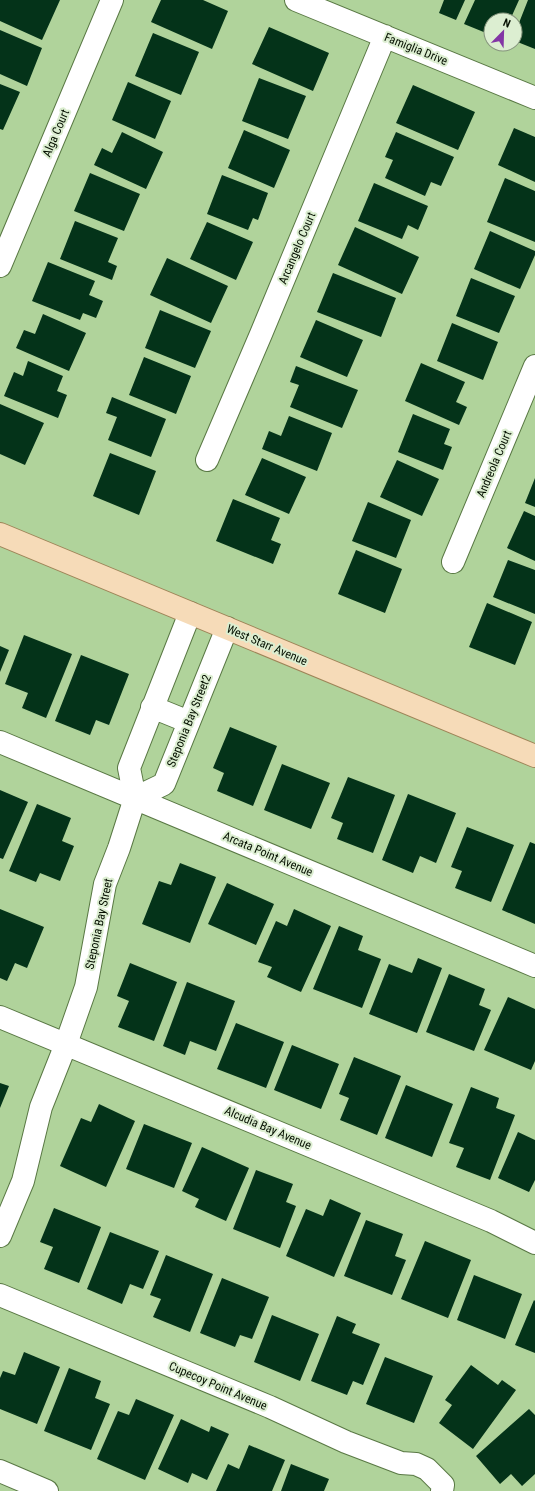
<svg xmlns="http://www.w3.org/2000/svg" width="535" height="1491" font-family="'Roboto Condensed',sans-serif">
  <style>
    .building { fill: #043319 }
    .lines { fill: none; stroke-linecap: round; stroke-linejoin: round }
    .minor-casing { stroke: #597844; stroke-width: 24 }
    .major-casing { stroke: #9e8458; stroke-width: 24 }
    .minor { stroke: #fff; stroke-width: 22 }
    .major { stroke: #f6dbb8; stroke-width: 22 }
    .labels { text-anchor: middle; stroke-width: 4; stroke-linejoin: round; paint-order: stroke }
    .street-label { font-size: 12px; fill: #051000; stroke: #dceed1 }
  </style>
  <rect width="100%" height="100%" fill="#b0d39b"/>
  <path class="building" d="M0,0H60L42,40L0,21Z
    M161,0H203L228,11L212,49L151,22Z
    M444,0H465L456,20L439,13Z
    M475,0H519L510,20H491V35L464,24Z
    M528,0H535V49L515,41V33Z
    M269,27L329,53L313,91L252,64Z
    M0,30L42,48L27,86L0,74Z
    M153,33L199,52L181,95L135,76Z
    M259,78L306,96L288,139L242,121Z
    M128,82L171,101L155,139L112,120Z
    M0,84L20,92L3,130L0,129Z
    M413,85L475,112L458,150L396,123Z
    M514,128L535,137V182L498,165Z
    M244,130L290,150L274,188L228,168Z
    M122,132L163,152L146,189L94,165L102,148L112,153Z
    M396,132L454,157L441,186L431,182L425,196L385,178L393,160L385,157Z
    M90,173L140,194L124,231L74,211Z
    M222,175L268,193L258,220L253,218L248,230L207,214Z
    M505,178L535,191V242L487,222Z
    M374,183L428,206L418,230L408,225L402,239L358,221Z
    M75,221L118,238L108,262L117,266L112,280L60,259Z
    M207,222L253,242L236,280L190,259Z
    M355,227L419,257L402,294L338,265Z
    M490,231L535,251V255L520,289L474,269Z
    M167,258L228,286L211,323L150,295Z
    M48,262L95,281L89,295L103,301L96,318L83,313L80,320L32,301Z
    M333,273L396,298L381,337L317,312Z
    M471,278L515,296L499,333L456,316Z
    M160,310L211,331L195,368L145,348Z
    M43,314L86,333L69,371L16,348L24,330L35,334Z
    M316,320L363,340L347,377L300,357Z
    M452,323L498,342L483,380L437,361Z
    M144,357L191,376L176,414L129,395Z
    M28,361L63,376L57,391L67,395L58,418L4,396L14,372L23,376Z
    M421,363L465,382L456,402L467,407L459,425L405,401Z
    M296,366L358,390L342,428L290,407L299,385L290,382Z
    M112,397L166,419L151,457L108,440L117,417L106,413Z
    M0,404L44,423L25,465L0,454Z
    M413,414L450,429L444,444L452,447L443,470L398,452Z
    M289,416L332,433L317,471L262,449L269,431L281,436Z
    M110,453L156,471L139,515L93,496Z
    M262,458L306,477L289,514L245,495Z
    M397,460L439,479L422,516L380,497Z
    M535,478V507L525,503Z
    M233,499L280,518L271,540L281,544L273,564L216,541Z
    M368,502L411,520L396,558L352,541Z
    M524,511L535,516V561L507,548Z
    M356,550L402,569L385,613L338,594Z
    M508,560L535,570V614L493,597Z
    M487,603L532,622L515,665L469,647Z
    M24,635L72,654L46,718L22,708L28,693L5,684Z
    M0,646L9,650L0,672Z
    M81,655L129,674L109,725L96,720L90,735L55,721Z
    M230,727L277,746L253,806L217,791L224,773L213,768Z
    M282,764L330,783L311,829L264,810Z
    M348,777L395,795L373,853L337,839L343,823L331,818Z
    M0,790L28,802L3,859L0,858Z
    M408,794L456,813L436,863L420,856L413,873L382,860Z
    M37,804L71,818L62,841L74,846L60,881L40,873L36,882L9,871Z
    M467,827L514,845L491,902L455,888L462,871L451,867Z
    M530,842L535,844V924L502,910Z
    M180,863L216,877L190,943L142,924L159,881L171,885Z
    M227,883L274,904L256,945L208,924Z
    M0,909L44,927L27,968L15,963L7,981L0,978Z
    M294,909L331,926L301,992L267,977L272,967L258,962L276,921L287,926Z
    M339,926L363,936L358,950L381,959L362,1008L313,989Z
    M418,958L442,968L417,1033L369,1014L389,964L412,973Z
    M130,963L177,982L154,1041L118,1027L129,1001L117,996Z
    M449,974L485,989L479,1005L491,1010L474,1051L426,1032Z
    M187,982L235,1001L216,1051L190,1041L185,1055L163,1046Z
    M508,997L535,1009V1061L531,1070L484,1050Z
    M236,1023L284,1042L266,1088L217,1069Z
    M292,1045L339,1064L321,1109L274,1090Z
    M354,1057L401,1076L377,1135L340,1120L349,1098L339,1094Z
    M0,1083L9,1086L0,1108Z
    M406,1085L453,1104L432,1157L385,1138Z
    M471,1087L499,1098L496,1108L515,1115L490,1180L456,1167L464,1148L449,1143Z
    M99,1104L135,1121L106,1187L60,1166L81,1118L91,1122Z
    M144,1124L192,1143L174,1188L126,1169Z
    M518,1132L535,1140V1180L529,1192L498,1178Z
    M202,1147L249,1168L226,1221L195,1207L199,1199L182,1191Z
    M256,1170L293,1184L286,1202L296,1206L280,1248L233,1229Z
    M330,1199L361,1213L334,1277L286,1256L306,1209L323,1216Z
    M54,1208L101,1227L79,1283L44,1269L53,1247L40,1242Z
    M366,1220L403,1234L395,1256L406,1260L392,1295L344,1276Z
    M110,1232L159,1251L143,1289L130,1284L122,1304L87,1289Z
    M425,1241L471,1260L448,1318L401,1299Z
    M166,1255L213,1274L190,1332L153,1317L161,1299L150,1295Z
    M474,1275L522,1294L505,1339L457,1320Z
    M222,1278L269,1297L252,1339L240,1335L235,1347L200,1333Z
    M534,1300L535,1301V1353L515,1345Z
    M272,1315L319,1334L300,1381L254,1362Z
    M337,1316L356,1324L352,1333L380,1344L363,1385L353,1381L347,1395L311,1381Z
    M24,1352L60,1367L37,1424L0,1409V1378L3,1371L15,1375Z
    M385,1357L433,1376L414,1423L366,1404Z
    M471,1365L498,1385L502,1380L516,1390L473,1449L439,1423L452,1405L445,1400Z
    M69,1368L101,1381L95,1398L110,1404L91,1450L44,1431Z
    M136,1399L174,1415L145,1480L97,1459L118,1411L129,1415Z
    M529,1409L535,1415V1474L522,1486L511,1474L500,1484L476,1456Z
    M181,1419L209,1432L211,1426L229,1434L207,1480L192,1473L188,1483L158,1469Z
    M249,1445L285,1460L272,1491H216L228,1464L239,1469Z
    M291,1464L329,1479L324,1491H281Z"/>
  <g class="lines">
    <defs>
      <path id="minor" d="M296,0L535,98
        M0,266L112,0
        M207,460L261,334L385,36
        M453,562L535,366
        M152,707L189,722
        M0,742L535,966
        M135,798L164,784L227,628
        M0,1017L491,1221L535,1243
        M0,1236L23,1181L41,1107L66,1044L86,987L105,884L119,848L135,798L129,768L190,613
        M0,1295L270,1407L346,1442L401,1463L416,1464L427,1469L443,1485L442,1491
        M0,1471L47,1491"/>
      <path id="major" d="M0,534L535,756"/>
    </defs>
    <use href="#minor" class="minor-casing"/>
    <use href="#major" class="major-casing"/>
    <use href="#minor" class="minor"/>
    <use href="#major" class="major"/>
  </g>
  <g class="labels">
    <g class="street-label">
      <text transform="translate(416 49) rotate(22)" y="4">Famiglia Drive</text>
      <text transform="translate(56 133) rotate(-67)" y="4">Alga Court</text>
      <text transform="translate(297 248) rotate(-67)" y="4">Arcangelo Court</text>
      <text transform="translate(494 464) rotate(-67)" y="4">Andreola Court</text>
      <text transform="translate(267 645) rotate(23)" y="4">West Starr Avenue</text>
      <text transform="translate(189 721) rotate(-68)" y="4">Steponia Bay Street2</text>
      <text transform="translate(268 854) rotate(23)" y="4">Arcata Point Avenue</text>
      <text transform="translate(99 924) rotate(-78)" y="4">Steponia Bay Street</text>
      <text transform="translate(268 1128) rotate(23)" y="4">Alcudia Bay Avenue</text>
      <text transform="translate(218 1386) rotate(23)" y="4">Cupecoy Point Avenue</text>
    </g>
  </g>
  <g transform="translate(503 32) rotate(23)"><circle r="19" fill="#dceed1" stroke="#86957d"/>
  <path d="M0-3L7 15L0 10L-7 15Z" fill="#8335a5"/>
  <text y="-6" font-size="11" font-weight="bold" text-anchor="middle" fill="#051000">N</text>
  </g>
</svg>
